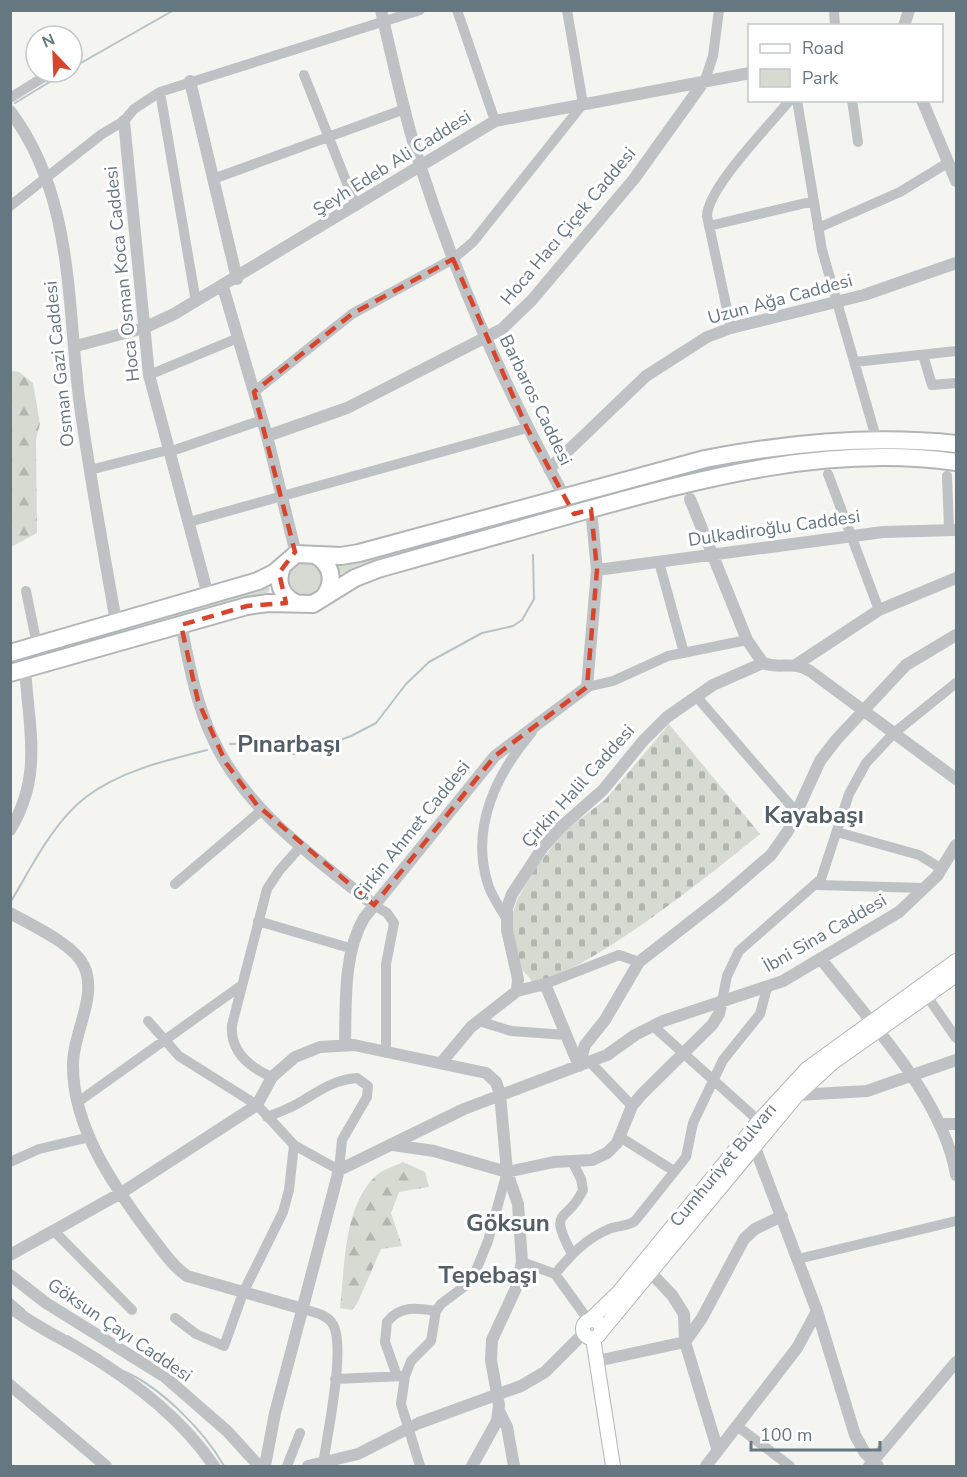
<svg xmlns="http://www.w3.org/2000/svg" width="967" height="1477" font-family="'Nunito Sans',sans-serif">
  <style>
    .green { fill: #d6dbd2 }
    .forest { fill: url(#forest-firs) }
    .cemetery { fill: url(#cemetery-stones) }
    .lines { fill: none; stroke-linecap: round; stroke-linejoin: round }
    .stream { stroke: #b6c3c6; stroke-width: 2 }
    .secondary-casing { stroke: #b0b6b9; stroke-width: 16 }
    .trunk-casing { stroke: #b1b5b7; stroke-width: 20 }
    .minor { stroke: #bec2c5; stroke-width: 10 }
    .tertiary { stroke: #bec2c5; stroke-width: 12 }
    .secondary { stroke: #fff; stroke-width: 14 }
    .trunk { stroke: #fff; stroke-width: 16 }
    .marked { fill: none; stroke: #d8452d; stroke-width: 4.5; stroke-dasharray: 12 8; stroke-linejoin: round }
    .labels { text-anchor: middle; stroke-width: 6; stroke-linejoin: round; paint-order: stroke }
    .street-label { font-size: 18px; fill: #657780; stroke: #fff }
    .district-label { font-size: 24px; font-weight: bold; fill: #535f66; stroke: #fff }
  </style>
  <defs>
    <pattern id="forest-firs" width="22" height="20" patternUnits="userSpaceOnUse" patternTransform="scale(1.5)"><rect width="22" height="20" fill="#d6dbd2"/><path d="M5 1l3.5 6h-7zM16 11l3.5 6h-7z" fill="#b1b6b0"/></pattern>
    <pattern id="cemetery-stones" width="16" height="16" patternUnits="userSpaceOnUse" patternTransform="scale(1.5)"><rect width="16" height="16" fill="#d6dbd2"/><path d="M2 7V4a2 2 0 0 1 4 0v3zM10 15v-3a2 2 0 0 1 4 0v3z" fill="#b1b6b0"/></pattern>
  </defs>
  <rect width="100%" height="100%" fill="#f4f4f1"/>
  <path class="green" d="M850,447L956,449V455L765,460L720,468L639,488L352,569L339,575L336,564L745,457Z
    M287 579a18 18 0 1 1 36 0a18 18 0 1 1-36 0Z
    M265,586L270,588L269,592L11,666V659Z"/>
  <path class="forest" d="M11,371L19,372L33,383L40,424L36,439L37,533L11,547Z
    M403,1162L425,1172L429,1187L399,1192L391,1213L402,1246L381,1249L357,1304L352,1310L340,1308C345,1266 343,1204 378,1174C384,1169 396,1166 403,1162Z"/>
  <path class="cemetery" d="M669,724L760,834C718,868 581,980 532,981L518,965L510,920L518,898L533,872L562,833L606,799Z"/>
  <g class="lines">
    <path class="stream" d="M72,68L174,10
      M15,103L66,72
      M230,744L252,743L288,754H302L351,736L376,723L406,684L429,662L482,633L513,626L522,620L534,599L533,555
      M10,903C31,868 53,822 86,797C120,771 167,760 207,750
      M10,1298L24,1310
      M68,1336L101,1356
      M123,1371C160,1386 205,1432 224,1466"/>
    <defs>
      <path id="secondary" d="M583 1329a9 9 0 1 1 18 0a9 9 0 1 1-18 0Z
        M589,1321L619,1292L759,1121L807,1069L956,961
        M600,1333L797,1095L832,1063L956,975
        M593,1338L613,1466"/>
      <path id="trunk" d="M315,555C332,564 336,583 323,598
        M282,567C276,582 281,596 296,603
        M10,653L258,581L274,573L296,554L341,556L359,553L705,459C788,443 872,435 956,444
        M10,673L247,606L268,603L313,604L355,578L378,569C445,550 512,531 580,512C702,478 829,444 956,462"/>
    </defs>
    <use href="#secondary" class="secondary-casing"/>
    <use href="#trunk" class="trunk-casing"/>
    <path class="minor" d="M457,10L495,121
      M834,10L835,26
      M72,59L78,55
      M304,75L356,206
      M705,80L713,56L719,10
      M160,92L196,302
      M10,98L52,72
      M797,100L822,250L877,441
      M852,100L858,142
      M213,179L405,109
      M10,206L102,134L124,121L134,109L160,92L420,10
      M709,226L814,201
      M818,228L900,192L949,162
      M731,328L707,216C708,187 770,125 790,100
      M923,355L932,385L956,383
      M855,362L956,351
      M149,375L238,338
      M254,392L352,314L453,259L473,242L583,104L567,10
      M169,452L262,420
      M90,470L168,450
      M828,474L879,610
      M947,476L949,528
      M189,522L527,428
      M659,562L684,653
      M26,591L37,645
      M587,687L613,681L668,656L747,640
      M696,696L797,813
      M837,832L919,855L942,869
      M175,884L262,810
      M817,885L924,888
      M374,905L387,913L394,923L386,964V1052
      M506,918C499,906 490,894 487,881C471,826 497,773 532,732
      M258,921L353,949
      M545,984L619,955L639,962
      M927,996L956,1038
      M722,1001L727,976L739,951L821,879L849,794L866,763L894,733L956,683
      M148,1021L179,1056L257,1105L294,1145L339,1170L342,1140L367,1097L368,1086L357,1078C332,1080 318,1092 297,1104C288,1109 277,1113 267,1117
      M479,1021L511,1031L566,1035
      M653,1026L759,1121
      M590,1062L632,1106
      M272,1077C249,1067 230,1051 232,1025L267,889L279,871L301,846
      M78,1102L242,985
      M620,1137L674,1171
      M572,1161L581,1179L583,1190C567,1225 547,1206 572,1254
      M10,1162L39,1149L90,1137
      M53,1230L132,1310
      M798,1259L956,1221
      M522,1262L555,1274C571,1255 585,1239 609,1229C618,1225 627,1227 635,1221L686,1157L693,1123L723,1060L760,1014L767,988
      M555,1274L589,1321
      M303,1309C313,1312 326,1314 332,1323C347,1343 327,1436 323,1464
      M175,1318L196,1334L224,1346L243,1293L283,1212L289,1190L294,1145
      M397,1376L385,1342L387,1322C401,1305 417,1308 436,1311
      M335,1379L404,1376
      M737,1426L790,1466
      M287,1466L300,1433
      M420,1466L401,1404L405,1376L411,1361L431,1341L436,1311L441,1304L465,1286L475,1273L488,1241L507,1172"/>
    <path class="tertiary" d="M381,10C393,62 404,115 420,165C457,281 506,390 564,496
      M904,26L909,10
      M190,81L237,279
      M922,100L956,181
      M10,111C73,194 67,300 79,398C89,473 103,547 116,622
      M124,121L149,375L208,595
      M223,287L267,436L296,554
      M76,346L144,328L174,314L495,121L750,73
      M267,436L347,408L502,329L532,300L634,179L705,80
      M549,469L646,376L707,337L731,328L864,295L956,263
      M690,499L747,640L763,663
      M597,570L883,532L956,530
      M181,625C189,663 196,704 213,739C246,811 314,857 374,905
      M763,663C782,670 791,660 810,671L956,779
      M797,664L879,610L956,578
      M10,830C43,776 29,729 25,669
      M10,913C31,925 74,944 84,966C98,996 73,1033 73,1064C72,1126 113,1185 148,1232C160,1247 171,1265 187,1276L303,1309
      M821,959C869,1021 943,1097 956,1175
      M517,991L545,984L579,1066L585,1045L605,1020L639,962L721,898L771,855L788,831L820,761L836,740L906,665L956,635
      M345,1044C346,1004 343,954 364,918L495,756L587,687L597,570L591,509
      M441,1063L471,1027L517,991L518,979L507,930V908L512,894L543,847L561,827L603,790L643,741L667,717L713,685L763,663
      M797,1095L867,1091L956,1060
      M941,1124H956
      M393,1145L434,1151L507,1172L554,1162L592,1160L607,1153L617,1143L632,1106L642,1094L712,1025L719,1014L722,1001
      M10,1255L121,1193L257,1105L272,1077L295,1057L320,1047L354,1045L486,1073L496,1082L500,1094L507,1172L518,1204L522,1262L516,1288L492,1340L491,1360L499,1405L497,1421L472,1466
      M649,1271L672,1295L684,1314L685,1342L718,1451
      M10,1275L46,1303L165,1377L227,1431L259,1466
      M10,1307C33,1325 57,1336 81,1350C132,1380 181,1417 214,1466
      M817,1311L855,1435L865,1453L878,1466
      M597,1361L685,1342L702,1318L744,1239L755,1229L782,1216
      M10,1385L106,1466
      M499,1411L507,1427L514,1466
      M265,1466L275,1413L339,1170L464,1109L607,1055L635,1035L663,1021L783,981L899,912L937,876L956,845
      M308,1466L358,1454L419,1423L521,1386L545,1372L584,1333
      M706,1466L797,1348L817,1311L754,1145
      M869,1466L956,1362"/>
    <use href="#secondary" class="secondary"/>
    <use href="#trunk" class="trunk"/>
  </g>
  <path class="marked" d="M453,259L527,428L574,514L591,509L597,570L587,687L495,756L374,905L257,805L226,763L198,701L181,625L247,606L286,603L279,573L295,552L254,392L352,314Z"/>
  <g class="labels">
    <g class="street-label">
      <text transform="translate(392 163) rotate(-32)" y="6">Şeyh Edeb Ali Caddesi</text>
      <text transform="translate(568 226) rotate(-50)" y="6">Hoca Hacı Çiçek Caddesi</text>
      <text transform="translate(122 274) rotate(-96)" y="6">Hoca Osman Koca Caddesi</text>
      <text transform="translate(780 299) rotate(-15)" y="6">Uzun Ağa Caddesi</text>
      <text transform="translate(59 364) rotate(-96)" y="6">Osman Gazi Caddesi</text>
      <text transform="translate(536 400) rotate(64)" y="6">Barbaros Caddesi</text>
      <text transform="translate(774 528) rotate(-8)" y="6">Dulkadiroğlu Caddesi</text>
      <text transform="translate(578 786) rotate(-48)" y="6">Çirkin Halil Caddesi</text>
      <text transform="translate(411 831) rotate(-51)" y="6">Çirkin Ahmet Caddesi</text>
      <text transform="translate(825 933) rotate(-30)" y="6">İbni Sina Caddesi</text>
      <text transform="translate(723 1165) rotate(-50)" y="6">Cumhuriyet Bulvarı</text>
      <text transform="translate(120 1330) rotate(34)" y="6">Göksun Çayı Caddesi</text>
    </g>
    <g class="district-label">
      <text x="289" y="752">Pınarbaşı</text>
      <text x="814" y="823">Kayabaşı</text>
      <text x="508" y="1231">Göksun</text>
      <text x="488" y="1283">Tepebaşı</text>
    </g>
  </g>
  <rect width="967" height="1477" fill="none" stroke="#657780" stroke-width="24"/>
  <rect x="748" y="24" width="195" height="78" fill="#ffffff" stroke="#c1c9cc" stroke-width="1.5"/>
  <rect x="760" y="44" width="30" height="9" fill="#ffffff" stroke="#c1c9cc" stroke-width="1.5"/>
  <text x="802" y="54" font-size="18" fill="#657780">Road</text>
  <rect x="760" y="69" width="30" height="18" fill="#d6dbd2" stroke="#c1c9cc" stroke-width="1.5"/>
  <text x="802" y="84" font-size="18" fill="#657780">Park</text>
  <g transform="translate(54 54) rotate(337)"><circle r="28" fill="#ffffff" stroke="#c1c9cc" stroke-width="1.5"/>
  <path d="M0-4.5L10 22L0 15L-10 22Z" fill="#d8452d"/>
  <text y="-9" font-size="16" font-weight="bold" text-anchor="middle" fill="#657780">N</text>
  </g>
  <path d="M751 1441v9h129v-9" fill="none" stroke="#657780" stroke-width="3"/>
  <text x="760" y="1441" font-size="18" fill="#657780" stroke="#ffffff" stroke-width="4.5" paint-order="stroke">100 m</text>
</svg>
